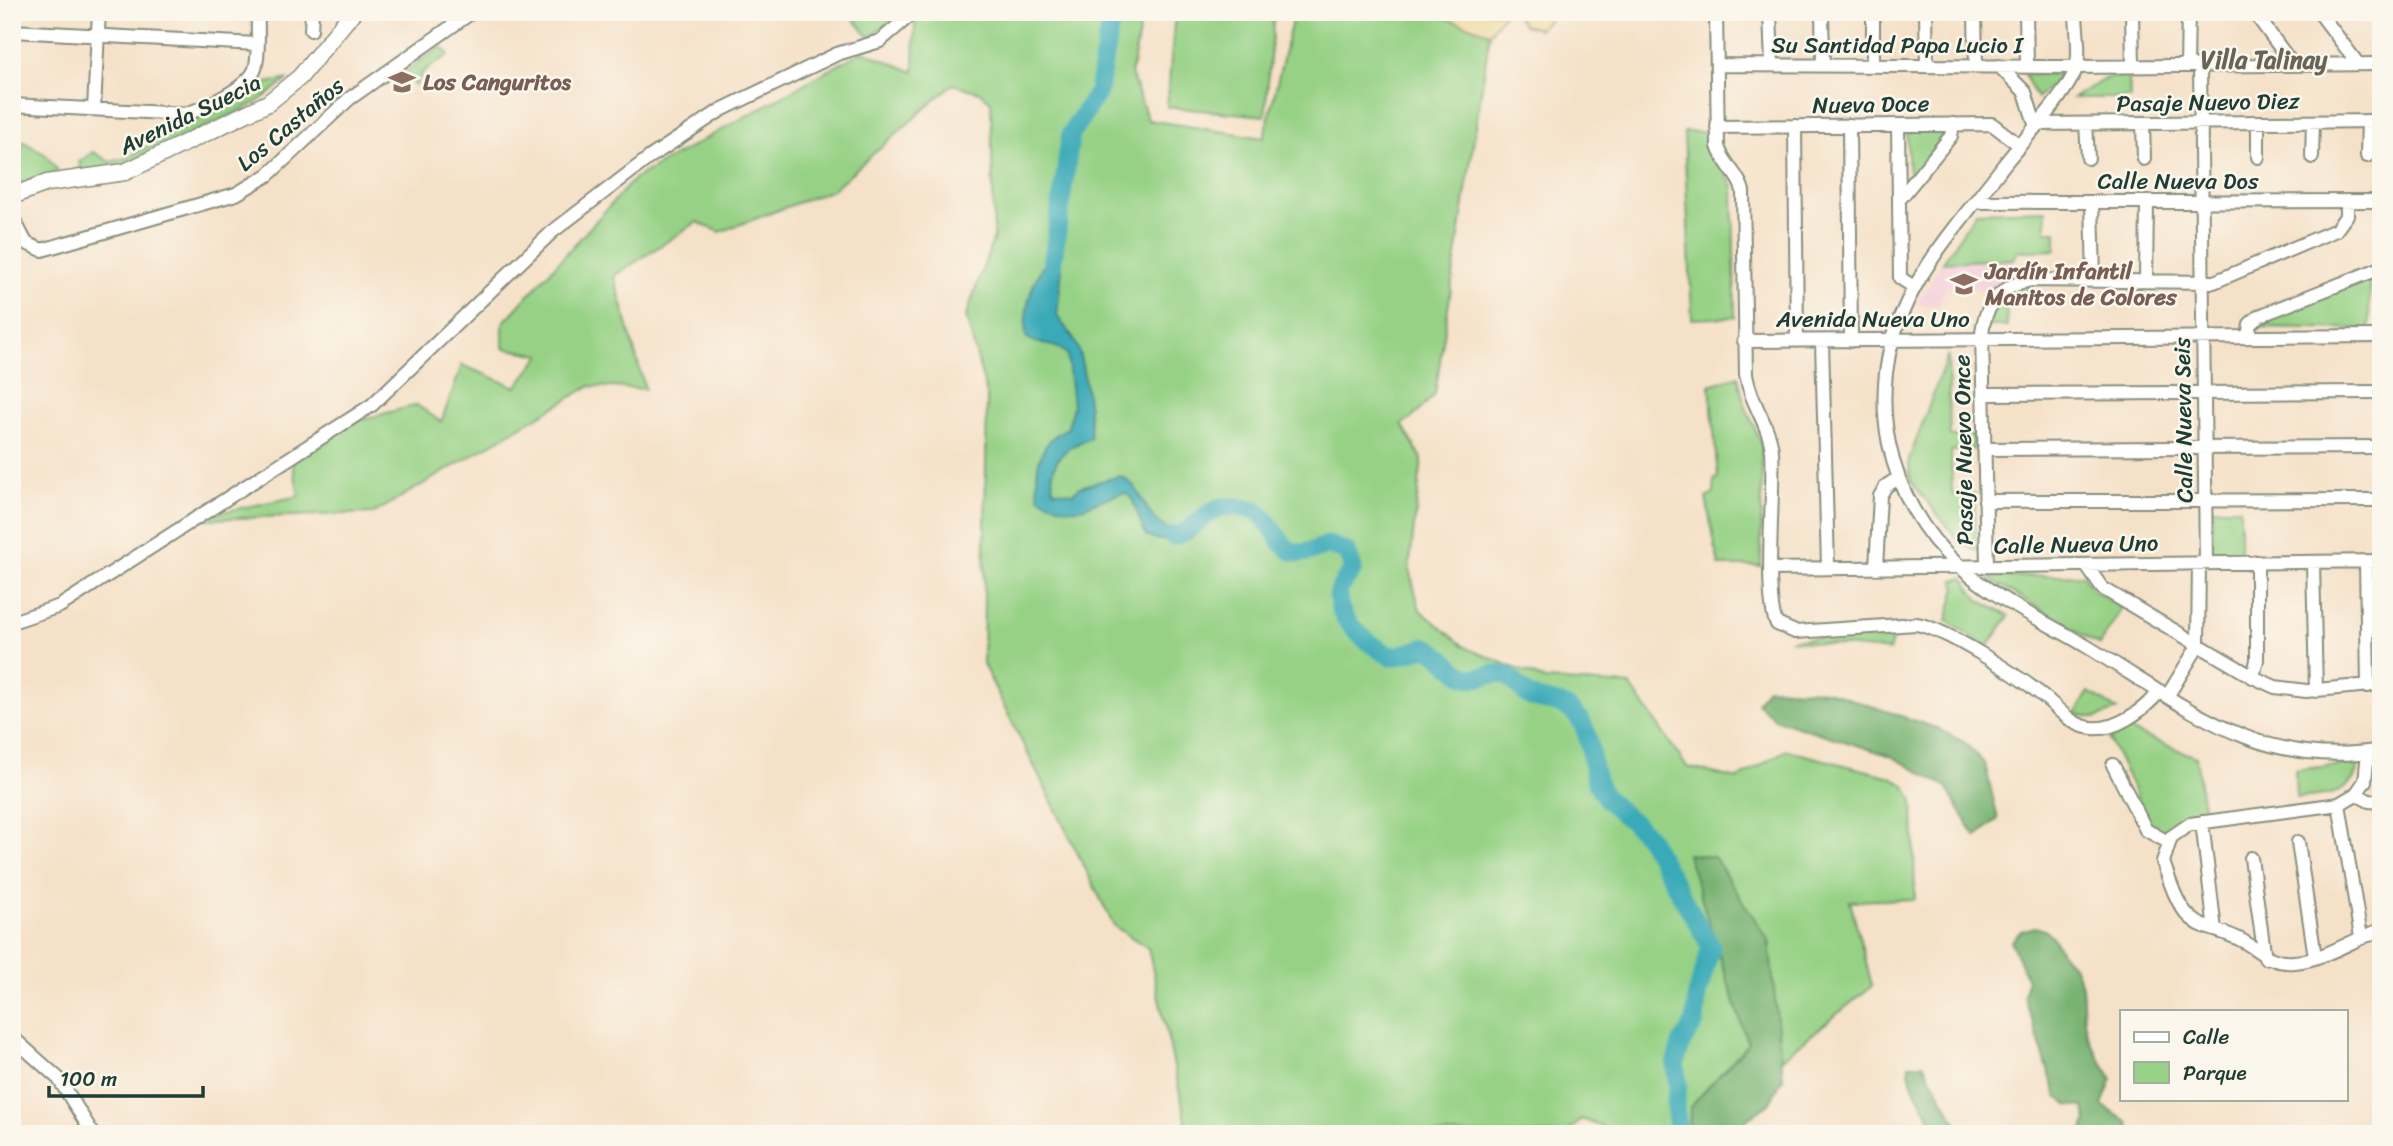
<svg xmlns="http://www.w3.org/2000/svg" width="2393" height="1146" font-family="Sriracha,sans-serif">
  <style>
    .built { fill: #f5cfda }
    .green { fill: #96d185; stroke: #5a875c; stroke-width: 2 }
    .forest { fill: #78b372; stroke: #4c7853; stroke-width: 2 }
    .sand { fill: #eeda9e; stroke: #868c69; stroke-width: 2 }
    .water { fill: #3aaab8; stroke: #2c7476; stroke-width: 2 }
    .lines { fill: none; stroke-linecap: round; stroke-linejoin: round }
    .river { stroke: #3aaab8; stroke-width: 19 }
    .minor-casing { stroke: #8a8f7e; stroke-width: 16 }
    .major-casing { stroke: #8a8f7e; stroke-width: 19 }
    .minor { stroke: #fff; stroke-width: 12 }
    .major { stroke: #fff; stroke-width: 16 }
    .labels { text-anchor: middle; stroke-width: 5; stroke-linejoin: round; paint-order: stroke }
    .street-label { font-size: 23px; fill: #1f3d34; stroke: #fbf7ec }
    .education-label { font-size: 23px; font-weight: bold; fill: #785e54; stroke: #fbf7ec; text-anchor: start }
    .neighbourhood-label { font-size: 24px; font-weight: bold; fill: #686459; stroke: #fbf7ec }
  </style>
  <rect width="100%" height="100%" fill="#fbf7ec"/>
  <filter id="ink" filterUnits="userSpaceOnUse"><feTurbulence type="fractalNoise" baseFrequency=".0143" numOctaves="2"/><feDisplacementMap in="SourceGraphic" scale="14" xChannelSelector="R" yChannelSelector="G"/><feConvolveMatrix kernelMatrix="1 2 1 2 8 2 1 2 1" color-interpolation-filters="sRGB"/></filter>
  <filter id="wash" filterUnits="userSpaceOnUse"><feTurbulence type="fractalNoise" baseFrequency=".00686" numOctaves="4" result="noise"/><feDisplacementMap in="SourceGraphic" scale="28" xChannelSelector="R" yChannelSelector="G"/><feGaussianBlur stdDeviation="1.57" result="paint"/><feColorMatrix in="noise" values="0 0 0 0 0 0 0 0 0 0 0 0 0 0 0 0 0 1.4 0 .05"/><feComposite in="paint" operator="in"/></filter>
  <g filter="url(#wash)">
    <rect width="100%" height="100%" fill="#f5e1c8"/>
    <path class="built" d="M2013,259L2016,276L2003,281L1985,295L1975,288L1946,287L1938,306L1916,304L1943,262Z"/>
    <path class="green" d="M848,12H900L870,38Z
      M927,12H1143L1131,74L1148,120L1264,138L1294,12H1429L1490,33L1435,394L1412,418L1402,424L1422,459L1409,569L1420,610L1466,648L1545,680L1630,685L1687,767L1738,779L1786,750L1891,777L1904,785L1913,799L1915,899L1850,901L1872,986L1780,1060L1769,941L1688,854L1748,1045L1690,1107L1689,1134H1620L1582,1119L1566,1134H1181L1186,1121L1148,948L1114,926L983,664L987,395L966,316L994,237L991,101L979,92L953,84L832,190L720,232L697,222L614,276L645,389L590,386L374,513L184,520L299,496L291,456L322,430L417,405L441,422L462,365L516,387L541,355L503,348V323L635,178L863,51L914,72L915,19Z
      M1175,12H1274L1265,116L1167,107Z
      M442,47L449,55L424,71L415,86L405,71Z
      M2024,74H2060V78L2037,98Z
      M2129,75L2130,98H2073L2107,78Z
      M289,79L256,103L116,169L73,172L81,166L79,162L93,152L110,162L127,158L256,85Z
      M1943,129V135L1915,175H1909L1907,135L1912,130Z
      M1709,132L1713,154L1733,186L1735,317L1692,319L1684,132Z
      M19,139L46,155L58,171L20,184L12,168V142Z
      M2046,210V231H2056V250L2018,251L2013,259L1943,262L1976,212Z
      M2370,278L2369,329L2254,327L2262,321Z
      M2028,285L2029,302L2006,304L2007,326H1988C1993,303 2007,294 2028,285Z
      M1948,354L1950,436L1973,435L1974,449L1951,451L1952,494L1975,493L1976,550L1962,545L1910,480L1909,460Z
      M1738,376L1744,403L1762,445L1761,566H1719L1706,498L1714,494V479L1718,478L1710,385Z
      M2212,508H2240V552H2212Z
      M2083,575L2093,590L2122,608L2099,645L1987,577Z
      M1963,578L1979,600L2009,616L1987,648L1947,621L1956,587L1954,580Z
      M1895,631L1889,651L1790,640Z
      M2089,692L2117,710L2096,718L2075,714Z
      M2129,730L2196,757L2204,814L2177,820L2164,836L2153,830L2109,739Z
      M2359,763C2353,797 2325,795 2296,798L2295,770Z"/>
    <path class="forest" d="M1767,688L1827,691L1936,728L1964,742L1985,764L1998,819L1976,837L1945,786L1891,756L1775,719L1757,703Z
      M1687,854L1714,857L1769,941L1783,1078L1769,1104L1746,1120L1739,1134H1690V1107L1748,1044Z
      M2035,927C2055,932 2053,940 2063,955C2067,961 2074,965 2077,972C2086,988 2081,1007 2085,1025C2089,1045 2102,1062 2112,1078L2102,1105L2129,1123L2131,1134H2081L2087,1121L2084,1107L2069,1105L2057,1097L2024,996L2027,980L2011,942L2021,931Z
      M1909,1064H1923L1963,1134H1939C1929,1113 1907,1086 1909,1064Z"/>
    <path class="sand" d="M1429,12H1505L1490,33Z
      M1514,12H1530L1538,16L1544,12L1555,14L1539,29L1524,25Z"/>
    <path class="water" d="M1050,256L1059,258L1062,268L1057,315C1062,324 1070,332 1075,342C1083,356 1092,422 1090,438C1064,448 1049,459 1053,490L1073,493L1080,487L1119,476C1147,486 1140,521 1176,532L1190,523L1196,531C1179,542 1164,543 1146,536L1132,499L1126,493C1086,498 1086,524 1039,497C1033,468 1040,440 1068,428L1073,405L1067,354C1054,341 1040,348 1026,337C1024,307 1031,280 1050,256Z"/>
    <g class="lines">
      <path class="river" d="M1050,280L1071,133L1098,92L1112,12
        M1173,536C1193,533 1202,513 1221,507C1231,505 1245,509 1256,510C1286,535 1278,568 1328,545L1347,552L1353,569C1349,577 1341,583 1339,592C1333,620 1372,646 1392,657L1427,647C1442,654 1450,668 1465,676C1478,682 1489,672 1502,674C1516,677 1519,692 1531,697C1546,703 1563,701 1575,714C1594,733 1588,762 1598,785C1608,808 1634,818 1649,839L1711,947L1697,995L1695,1022L1681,1044L1675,1065L1678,1085L1675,1106L1679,1134"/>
    </g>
  </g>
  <g filter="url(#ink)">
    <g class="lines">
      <defs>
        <path id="minor" d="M1716,12L1718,146C1723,164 1739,174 1743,191L1746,374C1750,403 1770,426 1772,451C1775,486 1763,601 1777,624L1795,632L1916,624C1945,628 2017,675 2042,695C2056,706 2069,723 2086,727C2113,734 2144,710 2160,691
          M1770,12L1772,65
          M1822,12L1823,66
          M1873,12V66
          M1926,12L1927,66
          M1975,12L1976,66
          M2026,12L2027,66
          M2076,12C2076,29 2081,52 2076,68C2069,93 2018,145 2000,170C1968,212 1930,254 1907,302C1863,391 1885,500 1959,566C1996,600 2043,620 2086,646C2184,705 2259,771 2381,750
          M2132,12L2133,66
          M2254,12L2293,65
          M2319,12L2358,64
          M311,30L312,12
          M12,31L257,44
          M1717,65L2077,67L2381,64
          M1999,66L2025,92L2035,124L2381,121
          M2187,66L2188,12
          M2200,66L2206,563
          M12,105L185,114C203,109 248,88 255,69C260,53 257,29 258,12
          M94,109L99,12
          M2143,123L2144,159
          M2086,124L2088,158
          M1849,125L1851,341
          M1898,125L1900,278L1914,287
          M1795,126L1797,341
          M1717,127L1992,124L2019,145
          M2367,156L2368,121
          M2258,157V122
          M2312,157L2313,122
          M1899,200L1951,136L1953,124
          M1975,202L2381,201
          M2092,202L2094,279
          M12,216L26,243L42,250L236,194L268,175L349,99L472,12
          M2146,280L2147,202
          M2248,337L2250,324L2259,316L2381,268
          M1744,341L2381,336
          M1822,341L1828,568
          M1983,394L2381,392
          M1984,449L2381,447
          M1985,501L2381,500
          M2366,561L2368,686
          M2313,562L2316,691
          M2086,565L2102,588L2253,677L2275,687L2306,691L2381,684
          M1987,566L1982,334C1984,305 2002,285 2031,280L2214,282L2336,230L2347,215V201
          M1876,568L1880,496L1886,486L1898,478
          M1771,569L2381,561
          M12,622L60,606L372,405L552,232L650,157L721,110L837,54L880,41L914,12
          M2253,677L2257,660V562
          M2168,695L2198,646L2199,563
          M2368,753L2365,781L2356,794L2339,804L2190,824L2171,837L2163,862C2172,886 2178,917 2206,927C2217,931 2230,934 2241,940C2261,951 2270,964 2294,962C2324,960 2353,939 2381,930
          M2113,765L2146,830L2168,842
          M2356,794L2369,801L2381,802
          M2339,804L2361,937
          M2202,822L2215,930
          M2298,842L2315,957
          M2251,858L2265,958
          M12,1037L59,1079L93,1134"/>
        <path id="major" d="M12,196L47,183L125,172L268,103L300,77L353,12"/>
      </defs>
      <use href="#minor" class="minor-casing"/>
      <use href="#major" class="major-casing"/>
      <use href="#minor" class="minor"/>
      <use href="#major" class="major"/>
    </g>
  </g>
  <defs>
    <symbol id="school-bare" viewBox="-9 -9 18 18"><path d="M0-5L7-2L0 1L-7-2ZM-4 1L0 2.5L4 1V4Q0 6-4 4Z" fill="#8d6e63" stroke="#fbf7ec" stroke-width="2.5" paint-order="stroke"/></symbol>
  </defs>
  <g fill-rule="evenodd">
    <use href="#school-bare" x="383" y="63" width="38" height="38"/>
    <use href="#school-bare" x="1945" y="265" width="38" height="38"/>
  </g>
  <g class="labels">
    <g class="street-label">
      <text x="1897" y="53">Su Santidad Papa Lucio I</text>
      <text transform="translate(2208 102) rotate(-1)" y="8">Pasaje Nuevo Diez</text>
      <text transform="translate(1871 104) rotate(-1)" y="8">Nueva Doce</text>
      <text transform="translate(190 114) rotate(-26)" y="8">Avenida Suecia</text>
      <text transform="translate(290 124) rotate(-40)" y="8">Los Castaños</text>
      <text x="2178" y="189">Calle Nueva Dos</text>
      <text x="1873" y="327">Avenida Nueva Uno</text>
      <text transform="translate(2183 420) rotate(-91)" y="8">Calle Nueva Seis</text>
      <text transform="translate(1963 450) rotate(-91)" y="8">Pasaje Nuevo Once</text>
      <text transform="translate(2076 544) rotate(-1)" y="8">Calle Nueva Uno</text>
    </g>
    <g class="education-label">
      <text x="423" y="90">Los Canguritos</text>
      <text x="1985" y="279">Jardín Infantil<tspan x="1985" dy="26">Manitos de Colores</tspan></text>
    </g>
    <g class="neighbourhood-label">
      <text x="2264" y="68">Villa Talinay</text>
    </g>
  </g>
  <rect width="2393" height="1146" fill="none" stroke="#fbf7ec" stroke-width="42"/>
  <rect x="2120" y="1010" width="228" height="91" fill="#fbf7ec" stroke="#a3ada2" stroke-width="2"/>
  <rect x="2134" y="1032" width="35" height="10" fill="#ffffff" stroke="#a3ada2" stroke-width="2"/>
  <text x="2183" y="1044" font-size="21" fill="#1f3d34">Calle</text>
  <rect x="2134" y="1062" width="35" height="21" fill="#96d185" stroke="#a3ada2" stroke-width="2"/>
  <text x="2183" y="1080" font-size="21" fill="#1f3d34">Parque</text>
  <path d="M49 1086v10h154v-10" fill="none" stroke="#1f3d34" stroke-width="3.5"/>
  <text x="60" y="1086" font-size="21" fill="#1f3d34" stroke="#fbf7ec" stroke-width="5" paint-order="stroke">100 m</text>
</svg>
